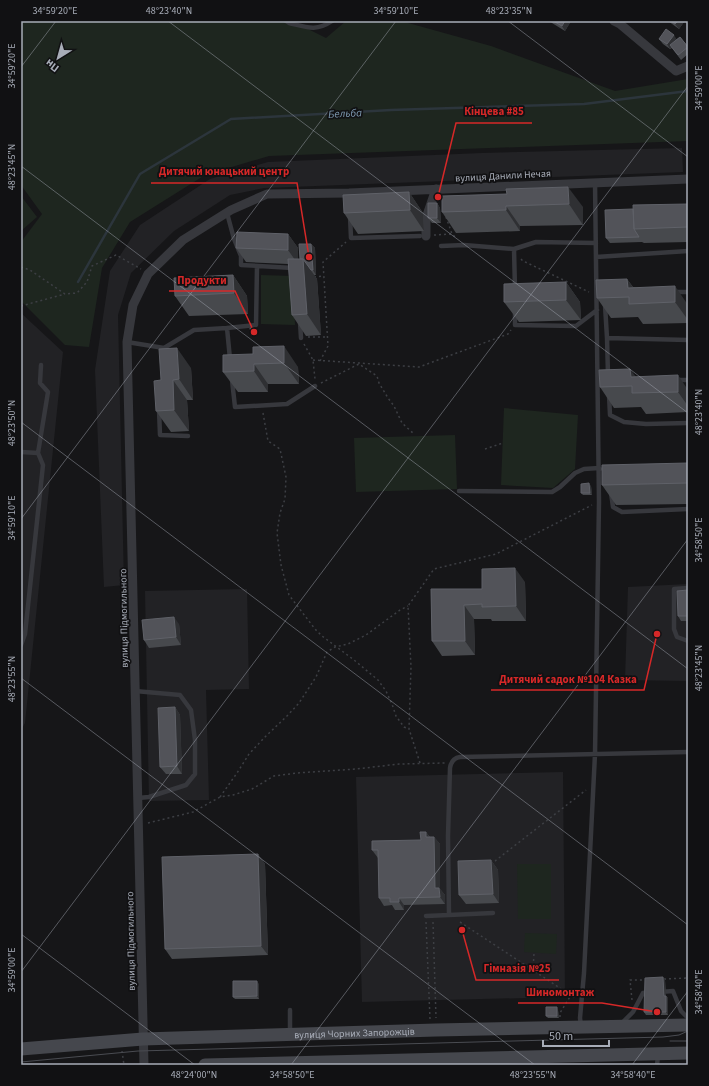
<svg xmlns="http://www.w3.org/2000/svg" width="709" height="1086" font-family="'Source Sans 3',sans-serif">
  <style>
    .built { fill: #222225 }
    .green { fill: #1e261f }
    .lines { fill: none; stroke-linecap: round; stroke-linejoin: round }
    .stream { stroke: #2c353c; stroke-width: 2.5 }
    .path { stroke: #3d3f44; stroke-width: 1.5; stroke-dasharray: 2 3; stroke-linecap: butt }
    .lane { stroke: #37383d; stroke-width: 4.5 }
    .street { stroke: #37383d; stroke-width: 9 }
    .secondary { stroke: #45474d; stroke-width: 13 }
    .tram { stroke: #4a4c52; stroke-width: 1 }
    .wall { fill: #47494d }
    .shaded-wall { fill: #2f3033 }
    .building { fill: #525359; stroke: #5f6168 }
    .ticks { fill: none; stroke: #a8adb8; stroke-width: 1; stroke-opacity: 0.45 }
    .labels { text-anchor: middle; stroke-width: 3.5; stroke-linejoin: round; paint-order: stroke }
    .street-label { font-size: 10px; fill: #a8adb8; stroke: #111113 }
    .water-label { font-size: 11px; font-style: italic; fill: #7f9bb3; stroke: #111113 }
    .leader { fill: none; stroke: #d62828; stroke-width: 1.5 }
    .callout-dot { fill: #d62828; stroke: #111113; stroke-width: 1.5 }
    .callout-label { font-size: 11px; text-anchor: middle; font-weight: bold; fill: #d62828; stroke: #111113; stroke-width: 3.5; stroke-linejoin: round; paint-order: stroke }
    .neatline { fill: none; stroke: #a8adb8; stroke-width: 1.5 }
    .ticks-label { font-size: 10px; text-anchor: middle; fill: #a8adb8 }
  </style>
  <rect width="100%" height="100%" fill="#161618"/>
  <path class="built" d="M682,148L683,172L264,188L230,195L174,231L131,273L118,315L124,585L104,587L95,370L110,271L140,225L210,179L268,162L482,153Z
    M21,313L63,352L25,723L21,730Z
    M688,584V681L625,680L628,587Z
    M247,589L249,689L206,690L209,800L149,801L145,591Z
    M563,772L565,997L362,1002L356,777Z"/>
  <path class="green" d="M21,21H292L326,38L346,21H401L491,46L615,91L688,79V141L269,156L205,175L130,222L102,268L89,347L65,345L21,301V242L42,214L21,185Z
    M21,196L37,217L21,231Z
    M261,275L293,276L295,325L261,324Z
    M504,408L578,415L575,469L553,488L501,485Z
    M455,435L457,489L356,492L354,438Z
    M517,864H551V919H518Z
    M525,933L557,934L556,954L524,952Z"/>
  <g class="lines">
    <path class="stream" d="M78,282L140,174L231,119L391,110L584,104L688,91"/>
    <path class="path" d="M446,217L452,234L456,238
      M434,235L452,234
      M521,259L523,261L589,292
      M21,267L30,270L65,294L77,293L87,282L92,266L116,255L141,269
      M314,277L324,276
      M21,306L65,294
      M308,337H327
      M304,344L313,360L315,379
      M313,360L419,367L508,334L511,330
      M320,361L328,346L323,262L346,242
      M321,383L359,364L377,376L379,383L388,398L394,406L402,423L414,434
      M263,413L268,441L280,449L286,477L285,499L280,513L277,533L281,565L289,595L315,629L322,636L354,660L378,680L386,691L392,704L396,716L404,727L409,729
      M485,449L503,443
      M420,763L409,729L411,667L408,606L434,569L496,554L592,505
      M220,797L237,773L249,754L265,737L288,715L299,703L316,677L327,652L335,647L348,644L366,635L400,610L408,606
      M148,823L193,812L220,797L233,795L252,789L274,776L297,773L356,769L399,764L445,763
      M490,862L495,861L586,790
      M426,922L430,1019
      M433,922L436,1018
      M460,922L575,998
      M533,971L534,953
      M664,979L688,978
      M632,1000L630,980H646
      M560,1017V1013L576,987
      M122,1051L124,1065"/>
    <path class="lane" d="M286,21L289,23C306,27 316,32 332,21
      M227,213L234,239L241,256V265L293,268
      M350,216L351,238L420,236
      M441,246L464,245L514,249L536,242L596,243
      M514,249L515,289
      M596,257L688,251
      M674,292H688
      M605,305L607,338L688,340
      M515,312V325L576,326L597,310
      M300,322L301,338
      M227,328L256,325L257,266
      M607,338L608,375
      M127,342L164,348L194,330L227,328L230,359
      M232,380L235,407L287,404L315,386
      M676,380H688
      M609,395L610,415L624,422L646,424L688,423
      M159,410L160,435L188,436
      M21,452L38,453L48,392L40,383L41,365
      M459,491L552,492L560,487L575,473L584,469L599,468L600,469
      M611,493L613,507L622,512L688,509
      M688,588L674,589V629L677,637L688,641
      M21,645L25,634L43,465L38,453
      M135,691L180,695L191,710L195,740V774L186,785L149,797L138,798
      M449,915L493,913
      M426,916L449,915L448,836L450,768C451,761 454,758 460,757L688,752
      M660,992L673,991L681,1011L688,1018
      M290,1010V1034
      M621,1024L633,1012L643,993L651,992
      M581,1026L580,1018L584,973L595,754L599,502L595,182
      M657,1065L658,1056"/>
    <path class="street" d="M614,21L620,24L676,71L688,66
      M426,236V218L436,189
      M144,1065L127,342L133,305L148,274L183,240L231,210L267,194L349,193L688,179"/>
    <g class="secondary">
      <path id="s1" d="M21,1049L143,1039L436,1030L688,1025"/>
      <path d="M205,1065L688,1053"/>
    </g>
    <path class="tram" d="M670,1041H688
      M21,1062L138,1051L663,1037L679,1035L688,1031"/>
  </g>
  <path class="wall" d="M550,21H571L565,31L552,23Z
    M668,21H684V22L679,29Z
    M680,37L688,47V54L681,60L672,48L670,49L663,44L659,39H677Z
    M506,189L583,207V225L520,226V231L456,233L442,212L507,194Z
    M409,192L423,213L424,231L358,234L344,213Z
    M437,203L440,208L441,223H432L428,218Z
    M688,204V242L644,243L642,242L610,243L606,238L633,209Z
    M288,234L298,248V259H300L311,244L315,248L316,275H314L317,279L321,335L306,336L292,315L288,264L246,262L236,248Z
    M233,275L247,296L248,314L189,316L175,296Z
    M627,279L633,287L688,305V323L643,324L638,317L611,318L597,298Z
    M566,282L580,302L581,320L519,322L504,302Z
    M254,328L256,330L257,334L252,335L251,333Z
    M253,354L298,367L299,384H268V392H238L223,372Z
    M191,368L193,400H187L189,431L171,432L156,411L161,380Z
    M636,377L688,390V412L646,414L641,407L614,408L600,387Z
    M688,463V504L616,505L602,485Z
    M591,486L592,495H583L581,493Z
    M525,582L526,621H492L491,619H474L475,655L442,656L432,641L431,589H482Z
    M688,590V621H681L678,616Z
    M179,624L181,645L149,648L144,640Z
    M175,707L180,715L182,774H166L160,767Z
    M426,832L430,837H434L440,844V889L445,895V904L404,905V910H395L392,905L384,906L379,898L378,858L372,850L421,840Z
    M258,854L265,864L268,955L172,959L165,949Z
    M491,860L498,870L499,903L466,904L459,895Z
    M665,980L666,996L668,998V1015H646L644,1012Z
    M259,984V999H235L233,997Z
    M558,1010L559,1018H548L546,1016Z"/>
  <path class="shaded-wall" d="M565,21H571L565,31L562,26Z
    M678,21H684V22L679,29L675,24Z
    M674,35L677,40L670,49L667,44Z
    M568,187L583,207V225L569,204Z
    M409,192L423,213L424,231L410,210Z
    M437,203L440,208L441,223L437,218Z
    M506,206L520,226V231L506,210Z
    M288,234L298,248V264L288,250Z
    M311,244L315,248L316,275L313,270Z
    M303,259L317,279L321,335L307,314Z
    M233,275L247,296L248,314L234,293Z
    M627,279L642,300L628,288Z
    M566,282L580,302L581,320L566,300Z
    M675,286L688,305V320L675,302Z
    M284,346L298,367L299,384L284,363Z
    M177,348L191,368L193,400L179,379Z
    M254,364L268,384V392L254,371Z
    M630,369L645,389L631,377Z
    M678,375L688,390V406L678,392Z
    M173,380L187,400L189,431L174,410Z
    M589,483L591,486L592,495L590,493Z
    M515,568L525,582L526,621L516,606Z
    M464,605L474,619L475,655L465,641Z
    M174,617L179,624L181,645L176,637Z
    M175,707L180,715L182,774L177,766Z
    M426,832L431,839L426,837Z
    M434,837L440,844V889L445,895V904L440,897L435,888Z
    M258,854L265,864L268,955L261,946Z
    M491,860L498,870L499,903L493,894Z
    M399,898L404,905V910L399,902Z
    M663,977L665,980L666,999L664,996Z
    M257,981L259,984V999L257,996Z
    M666,996L668,998V1015L666,1012Z
    M557,1007L558,1010L559,1018L557,1016Z"/>
  <path class="building" d="M553,21H565L562,26Z
    M671,21H678L675,24Z
    M666,29L674,35L667,44L659,39Z
    M680,37L688,47L678,55L670,45Z
    M568,187L569,204L506,206V210L442,212V196L507,194L506,189Z
    M409,192L410,210L344,213L343,195Z
    M428,203H437V218H428Z
    M688,204V227L634,229L633,205Z
    M633,209L634,229L639,237L606,238L605,210Z
    M237,232L288,234V250L236,248Z
    M299,244H311L313,270H311L303,259H300Z
    M288,259H303L307,314L292,315Z
    M233,275L234,293L175,296L174,278Z
    M627,279L628,288L675,286V302L629,304V297L597,298L596,280Z
    M566,282V300L504,302V284Z
    M250,328H254L255,332L251,333Z
    M284,346V363L254,364V371L223,372V355L253,354V347Z
    M177,348L179,379L173,380L174,410L156,411L154,381L161,380L159,349Z
    M630,369L631,377L678,375V392L632,393V386L600,387L599,370Z
    M688,463V483L602,485V465Z
    M589,483L590,493H581V484Z
    M515,568L516,606L482,607V604L464,605L465,641H432L431,589H482V569Z
    M688,590V616H678L677,591Z
    M174,617L176,637L144,640L142,620Z
    M175,707L177,766L160,767L158,708Z
    M420,832H426V837H434L435,888H439L440,897L399,898V902H390V898H379L378,850H372V841L421,840Z
    M258,854L261,946L165,949L162,857Z
    M491,860L493,894L459,895L458,861Z
    M663,977L664,996H666V1012H644L645,978Z
    M233,981H257V996L233,997Z
    M546,1007H557V1016H546Z"/>
  <path class="ticks" d="M168,21L688,413M508,21L688,157M21,67L56,21M21,166L688,669M21,422L688,925M21,519L396,21M21,678L535,1065M21,934L195,1065M21,972L688,86M291,1065L688,539M632,1065L688,991"/>
  <g class="labels">
    <g class="street-label">
      <text transform="translate(503 175) rotate(-3)" y="4">вулиця Данили Нечая</text>
      <text transform="translate(123 618) rotate(-91)" y="4">вулиця Підмогильного</text>
      <text transform="translate(130 941) rotate(-91)" y="4">вулиця Підмогильного</text>
      <text dy="4" stroke="none"><textPath href="#s1" startOffset="334">вулиця Чорних Запорожців</textPath></text>
    </g>
    <g class="water-label">
      <text transform="translate(345 113) rotate(-3)" y="4">Бельба</text>
    </g>
  </g>
  <path class="leader" d="M438 197L456 123H532M309 257L297 183H151M254 332L235 291H169M657 634L644 690H491M462 930L476 980H559M657 1012L602 1003H518"/>
  <g class="callout-dot">
    <circle cx="438" cy="197" r="4"/>
    <circle cx="309" cy="257" r="4"/>
    <circle cx="254" cy="332" r="4"/>
    <circle cx="657" cy="634" r="4"/>
    <circle cx="462" cy="930" r="4"/>
    <circle cx="657" cy="1012" r="4"/>
  </g>
  <g class="callout-label">
    <text x="494" y="115">Кінцева #85</text>
    <text x="224" y="175">Дитячий юнацький центр</text>
    <text x="202" y="284">Продукти</text>
    <text x="568" y="683">Дитячий садок №104 Казка</text>
    <text x="517" y="972">Гімназія №25</text>
    <text x="560" y="996">Шиномонтаж</text>
  </g>
  <rect width="709" height="1086" fill="none" stroke="#111113" stroke-width="44"/>
  <g transform="translate(58 58) rotate(217)" stroke="#111113" stroke-width="3" paint-order="stroke">
  <path d="M0-3L7 15L0 10L-7 15Z" fill="#a8adb8"/>
  <text y="-6" font-size="11" font-weight="bold" text-anchor="middle" fill="#a8adb8">Пн</text>
  </g>
  <path d="M543 1040v6h66v-6" fill="none" stroke="#a8adb8" stroke-width="2"/>
  <text x="549" y="1040" font-size="12" fill="#a8adb8" stroke="#111113" stroke-width="3" paint-order="stroke">50 m</text>
  <rect x="22" y="22" width="665" height="1042" class="neatline"/>
  <g class="ticks-label">
    <text x="55" y="14">34°59'20"E</text>
    <text x="169" y="14">48°23'40"N</text>
    <text x="396" y="14">34°59'10"E</text>
    <text x="509" y="14">48°23'35"N</text>
    <text transform="translate(11 66) rotate(-90)" y="4">34°59'20"E</text>
    <text transform="translate(698 88) rotate(-90)" y="4">34°59'00"E</text>
    <text transform="translate(11 167) rotate(-90)" y="4">48°23'45"N</text>
    <text transform="translate(698 412) rotate(-90)" y="4">48°23'40"N</text>
    <text transform="translate(11 423) rotate(-90)" y="4">48°23'50"N</text>
    <text transform="translate(11 518) rotate(-90)" y="4">34°59'10"E</text>
    <text transform="translate(698 540) rotate(-90)" y="4">34°58'50"E</text>
    <text transform="translate(698 668) rotate(-90)" y="4">48°23'45"N</text>
    <text transform="translate(11 679) rotate(-90)" y="4">48°23'55"N</text>
    <text transform="translate(11 970) rotate(-90)" y="4">34°59'00"E</text>
    <text transform="translate(698 992) rotate(-90)" y="4">34°58'40"E</text>
    <text x="194" y="1078">48°24'00"N</text>
    <text x="292" y="1078">34°58'50"E</text>
    <text x="533" y="1078">48°23'55"N</text>
    <text x="633" y="1078">34°58'40"E</text>
  </g>
</svg>
